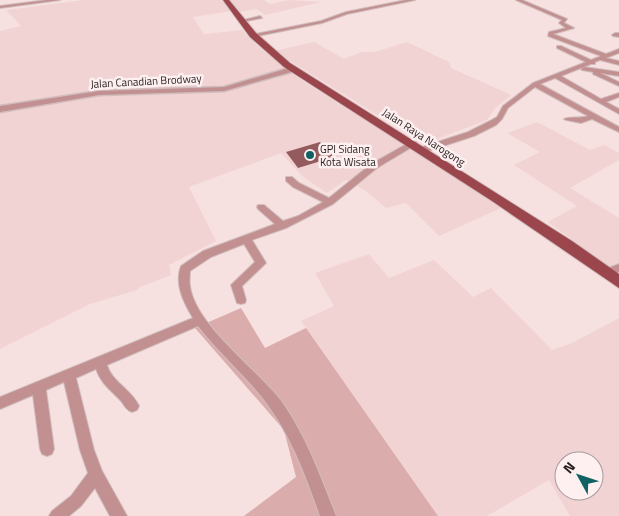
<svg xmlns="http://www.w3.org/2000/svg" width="619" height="516" font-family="'Titillium Web',sans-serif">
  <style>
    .built { fill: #f2d3d3; fill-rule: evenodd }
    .green { fill: #dbacac }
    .building { fill: #935b5d }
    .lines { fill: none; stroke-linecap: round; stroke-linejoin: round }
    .minor-casing { stroke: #d1bdbd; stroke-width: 2 }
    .tertiary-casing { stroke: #d1bdbd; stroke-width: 3 }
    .primary-casing { stroke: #d1bdbd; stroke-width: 2 }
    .minor { fill: #c29091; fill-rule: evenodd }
    .tertiary { fill: #c29091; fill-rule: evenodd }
    .primary { fill: #9b464c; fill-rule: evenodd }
    .poi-dot { fill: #106163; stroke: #fef0f0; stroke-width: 2 }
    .labels { text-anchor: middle; stroke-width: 5; stroke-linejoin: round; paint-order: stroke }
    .far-street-label { font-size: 11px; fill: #261e1e; stroke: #fef0f0 }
    .far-poi-label { font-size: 11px; fill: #261e1e; stroke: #fef0f0; text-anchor: start }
  </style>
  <rect width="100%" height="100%" fill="#f7e0e0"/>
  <path class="built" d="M84,0H264L270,4L290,0L321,2L265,15L257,9L240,12L238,10L193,17L204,34L242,30L256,45L301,80L503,207L439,236L406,203L386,208L366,191L346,180L327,193L302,176L281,153L189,187L216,241L169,265L171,275L140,287L137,290L90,304L0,349V31L21,26L6,10Z
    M314,42L344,59L362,52H375L407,42L449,62L451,68L511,95L495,108L487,120L424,144L274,51Z
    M537,122L590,150L604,145L619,153V160L570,188L619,218V274L548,222L577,206L514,165L540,152L507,133Z
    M369,254L389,278L434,260L473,297L491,288L552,350L572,343L619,318V516H570L549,480L487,516H438L301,321L334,306L315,273ZM564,461H594V491H564Z"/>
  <path class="green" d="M241,308L265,348L306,328L438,516H244L296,477L284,430L195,328Z"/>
  <path class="building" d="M320,142L334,157L298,168L286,152Z"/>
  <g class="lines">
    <defs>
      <path id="minor" d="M47,0H60L0,8V6Z
        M406,0H415L347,14L322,23L253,37L250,35L321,21L346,12Z
        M516,0H522L567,19L564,23L574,28L553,34L606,54L619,49V53L606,58L619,61V65L600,60L595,62V64H591L561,76L601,99L619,93V97L606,102L619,109V114L555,78L540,84L619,127V132L592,119L581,123L566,120L564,119C569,116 580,119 588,116L535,87L508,108L502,119L496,125L474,136L425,152H419V148L468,132L490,121L497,117L503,106L533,83L586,62L557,48V46H561L591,60L601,56L548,36L549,32L566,28L559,23L562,20Z
        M260,16L262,18L241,22L239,21Z
        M615,33H619V37L613,36L612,35Z
        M584,67L619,72V76L600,73L619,82V86L593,74V72L582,70L581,69Z
        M410,142H416L417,144L377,168L333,204L286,228L252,240L266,263L242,286L246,300L245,303L241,304L237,303L231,285L255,262L244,244L211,257L190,271C190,276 189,281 190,286C195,326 260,371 284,405C307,439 321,478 336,516H320C306,476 291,435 265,401C245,375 219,353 198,326L107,365C112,382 131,389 139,406L137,410L132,412C126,410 125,406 121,401C111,390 101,384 96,369L76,378L94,450L102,471L127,516H110L95,488L81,506L69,516H49L52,511L71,496L88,473L80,450L64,382L46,390L54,449L52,454L47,456L42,454L40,449L33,395L0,409V397L193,318C184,303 174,284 181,266L203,251L275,224L258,209L257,207L258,205H264L283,221L298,216L323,202L293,187L286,181V177H292L299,183L329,198L371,164Z
        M619,264V272L607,277L603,276L602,273L603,270Z"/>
      <path id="tertiary" d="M292,67H295V71L224,91L99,95L0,112V106L99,91L224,87Z"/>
      <path id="primary" d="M223,0H229L256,33L290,63L572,241L619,274V288L492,201L284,67L250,37Z"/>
    </defs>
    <use href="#minor" class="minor-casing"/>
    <use href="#tertiary" class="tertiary-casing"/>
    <use href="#primary" class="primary-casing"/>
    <use href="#minor" class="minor"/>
    <use href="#tertiary" class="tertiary"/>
    <use href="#primary" class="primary"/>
  </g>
  <circle class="poi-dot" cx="310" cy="155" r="5"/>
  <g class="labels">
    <g class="far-street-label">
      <text transform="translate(146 81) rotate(-3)" y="4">Jalan Canadian Brodway</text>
      <text transform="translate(424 137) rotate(33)" y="4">Jalan Raya Narogong</text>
    </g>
    <g class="far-poi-label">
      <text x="320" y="153">GPI Sidang<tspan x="320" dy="13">Kota Wisata</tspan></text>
    </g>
  </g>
  <g transform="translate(579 476) rotate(310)"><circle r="24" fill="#fef0f0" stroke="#a89c9c"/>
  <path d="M0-4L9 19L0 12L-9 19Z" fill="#106163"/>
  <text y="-8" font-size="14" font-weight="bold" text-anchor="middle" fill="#261e1e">N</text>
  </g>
</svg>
